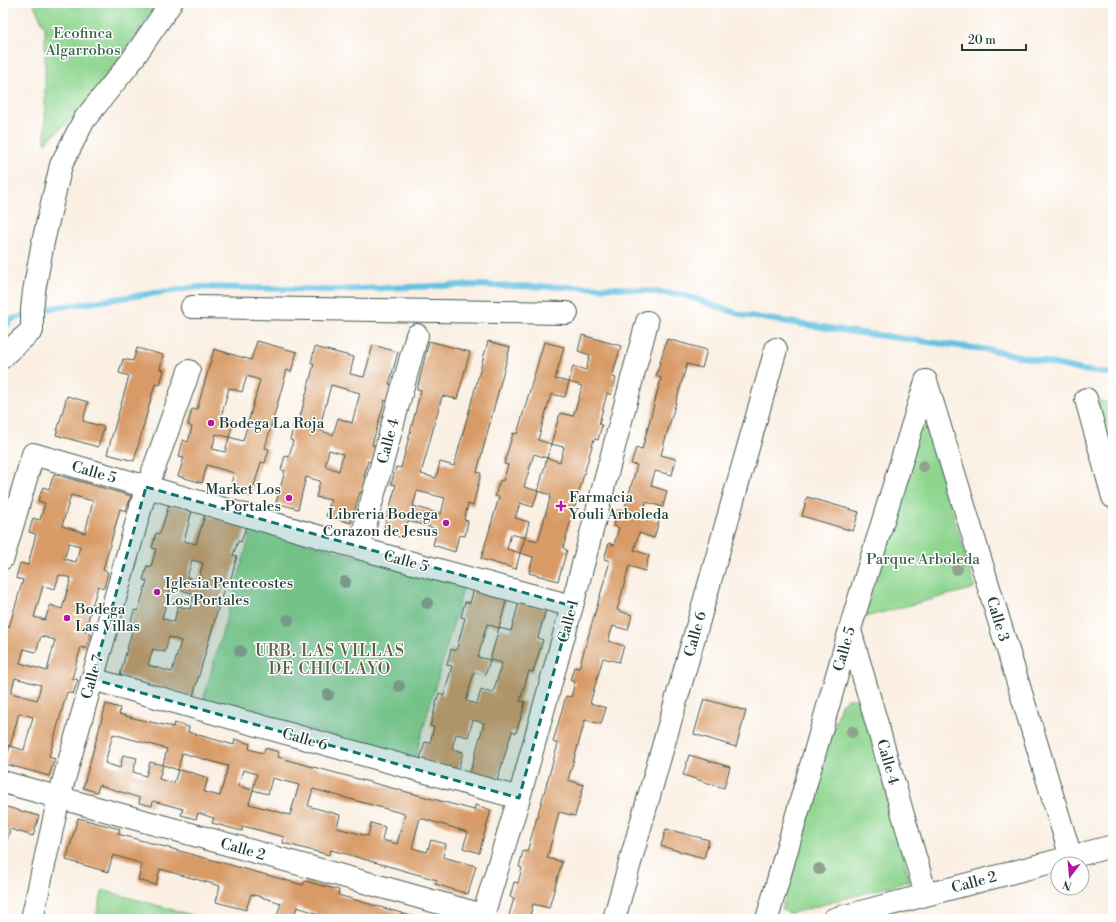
<svg xmlns="http://www.w3.org/2000/svg" width="1116" height="922" font-family="'Libre Bodoni',serif">
  <style>
    .green { fill: #8ed58f; stroke: #568962 }
    .lines { fill: none; stroke-linecap: round; stroke-linejoin: round }
    .stream { stroke: #64c1e2; stroke-width: 6 }
    .building { fill: #d89b68; fill-rule: evenodd }
    .street-casing { stroke: #40584e; stroke-width: 24 }
    .secondary-casing { stroke: #40584e; stroke-width: 24 }
    .street { stroke: #fff; stroke-width: 22 }
    .secondary { stroke: #fff; stroke-width: 22 }
    .tree { fill: #91a28f }
    .marked { fill: #0f766e; fill-opacity: 0.2; stroke: #0f766e; stroke-width: 3; stroke-dasharray: 8 5; stroke-linejoin: round }
    .poi-dot { fill: #b5179e; stroke: #fff; stroke-width: 1.5 }
    .labels { text-anchor: middle; stroke-width: 3; stroke-linejoin: round; paint-order: stroke }
    .park-label { font-size: 15px; fill: #3b634b; stroke: #fff }
    .poi-label { font-size: 15px; fill: #1f3d34; stroke: #fff; text-anchor: start }
    .street-label { font-size: 15px; fill: #1f3d34; stroke: #fff }
    .neighbourhood-label { font-size: 16px; letter-spacing: 1px; fill: #605e46; stroke: #fff }
  </style>
  <rect width="100%" height="100%" fill="#fff"/>
  <filter id="ink" filterUnits="userSpaceOnUse"><feTurbulence type="fractalNoise" baseFrequency=".025" numOctaves="2"/><feDisplacementMap in="SourceGraphic" scale="8" xChannelSelector="R" yChannelSelector="G"/><feConvolveMatrix kernelMatrix="1 2 1 2 8 2 1 2 1" color-interpolation-filters="sRGB"/></filter>
  <filter id="wash" filterUnits="userSpaceOnUse"><feTurbulence type="fractalNoise" baseFrequency=".012" numOctaves="4" result="noise"/><feDisplacementMap in="SourceGraphic" scale="16" xChannelSelector="R" yChannelSelector="G"/><feGaussianBlur stdDeviation="0.9" result="paint"/><feColorMatrix in="noise" values="0 0 0 0 0 0 0 0 0 0 0 0 0 0 0 0 0 1.4 0 .05"/><feComposite in="paint" operator="in"/></filter>
  <g filter="url(#wash)">
    <rect width="100%" height="100%" fill="#faefe2"/>
    <path class="green" d="M33,3H157L120,59L76,115L45,143V28Z
      M1097,400L1113,404V457Z
      M928,428L975,588L865,617L916,432Z
      M252,528L464,586L415,758L203,700Z
      M847,699H855L863,703L910,881L789,914L782,909L841,704Z
      M103,890L198,917L207,919H95Z"/>
    <g class="lines">
      <path class="stream" d="M3,329L12,319L52,308L198,287L334,290L461,285L621,288L683,295L742,315L854,332L997,351L1081,370L1113,374"/>
    </g>
    <g id="blocks">
      <path class="building" d="M582,335L621,346L612,377L616,378L611,395L607,393L599,424L602,425L598,440L594,439L563,548L567,550L558,581L529,573L533,557L520,553L525,538L511,534L507,549L520,553L516,569L481,559L499,497L495,496L500,480L503,481L508,465L504,464L513,433L517,434L544,342L564,347L555,379L569,382L565,397L551,394L538,440L551,444L560,413L573,416L578,401L582,386L569,382L573,366L586,370L590,355L578,351ZM551,444L564,447L560,462L547,458ZM534,454L547,458L538,491L551,495L538,541L525,538L529,522L515,518L520,503L533,507L538,491L524,487Z
        M667,339L707,350L702,368L687,364L665,440L661,455L676,459L672,475L655,471L651,486L667,491L663,507L646,502L642,516L659,521L654,538L639,533L634,550L649,555L645,571L629,566L621,596L617,610L632,615L628,630L613,626L608,641L624,646L619,662L603,658L590,703L606,708L601,724L585,720L577,749L568,780L584,785L575,816L559,812L555,828L547,858L562,862L549,908L533,904L529,919H508L514,898L510,897L514,882L518,883L522,868L519,867L523,851L527,852L558,744L553,742L566,696L571,697L575,682L570,680L574,667L579,668L610,561L604,559L609,543L614,545L619,528L614,526L618,510L624,511L637,465L631,464L636,448L642,450L661,378L656,376Z
        M257,341L297,352L291,372L287,370L265,448L269,449L265,463L261,462L251,496L229,490L234,473L207,465L202,483L178,476L184,458L179,457L183,440L188,442L192,427L188,425L192,409L197,410L214,349L251,360ZM247,376L260,380L243,441L229,437L234,421L221,417L229,388L242,392ZM216,434L229,437L225,452L212,449Z
        M429,341L470,352L457,399L442,396L421,474L436,478L440,462L454,466L488,341L510,347L477,472L481,473L473,506L468,504L464,520L468,521L465,536L459,535L455,552L433,545L437,529L423,525L408,521L404,538L383,532L396,485L391,484L396,467L401,468L421,390L417,389ZM417,491L445,498L441,514L413,506Z
        M373,345L398,352L389,384L393,385L388,401L385,400L372,445L376,446L372,462L368,461L364,477L367,478L363,493L360,492L351,523L326,516L331,500L316,497L320,481L306,477L298,509L276,503L285,471L281,470L285,456L289,457L293,441L290,440L294,424L298,425L314,364L311,363L315,347L354,357L350,374L364,377ZM331,385L360,393L352,423L338,418L333,435L319,430ZM329,450L343,454L339,471L325,466Z
        M137,348L163,355L160,369L164,370L160,385L155,384L134,461L107,454L129,376L119,373L123,359L133,361Z
        M67,396L88,402L83,421L104,427L98,447L56,435Z
        M54,474L131,496L126,511L120,509L103,570L108,572L104,588L98,586L89,617L85,632L91,634L86,649L81,647L76,664L72,678L78,680L73,694L67,692L49,757L55,759L49,776L5,764L10,746L24,750L33,717L19,713L10,746L3,744V649L5,643H3V625L9,627L23,580L16,578L20,563L28,565L36,534L29,532L33,518L40,520L45,503L38,501L43,487L49,489ZM71,495L93,501L85,533L62,526ZM69,543L80,546L76,562L64,559ZM59,575L71,578L62,609L50,605L45,620L34,617L43,586L55,589ZM41,636L55,640L47,671L20,663L24,649L36,652ZM15,678L41,685L37,700L11,693Z
        M807,497L859,512L853,531L802,516Z
        M169,504L192,511L184,541L196,544L205,515L246,527L241,542L238,541L233,555L237,556L233,571L228,589L224,588L193,696L120,675L133,627L130,626L134,610L138,611L147,581L143,580L147,566L151,567L156,549L152,548L156,533L160,534ZM192,560L203,563L198,581L187,577ZM171,587L194,594L190,609L178,606L174,622L162,618ZM169,637L181,641L172,672L148,665L153,649L165,652Z
        M474,589L507,598L499,628L487,624L478,657L490,660L485,676L474,672L466,701L477,704L481,690L493,693L502,663L490,660L499,628L511,631L519,602L546,609L538,638L543,640L533,672L529,671L520,701L525,702L521,717L516,733L512,731L497,781L470,773L484,723L473,720L468,737L456,734L452,749L463,752L458,770L420,759L425,742L430,743L434,727L430,726L439,693L444,695L452,666L447,665L451,649L456,651L465,618L461,617L465,602L470,603Z
        M704,699L746,711L736,747L694,734Z
        M106,704L120,708L119,714L133,718L173,727L174,723L189,727L188,732L234,745L235,739L250,744L249,749L263,753L265,748L279,752L278,757L291,761L474,810L475,805L491,810L479,853L463,848L468,832L420,818L412,848L427,852L431,840L446,844L443,857L476,866L468,894L435,884L437,880L346,854L331,850L329,855L283,843L284,837L243,826L242,831L212,823L214,818L198,813L196,819L181,815L183,809L153,801L152,806L139,803L140,798L99,785L97,792L83,788ZM113,734L167,749L163,765L178,770L182,753L228,766L220,796L204,792L208,778L193,773L178,770L174,783L159,779L163,765L150,762L146,776L133,772L137,758L123,755L120,768L105,763ZM243,770L257,774L253,790L268,794L272,778L299,785L290,815L249,804L253,790L238,786ZM313,789L405,814L397,844L382,840L385,827L371,823L368,836L337,828L340,815L308,806Z
        M689,755L730,767L724,788L683,775Z
        M3,806L39,816L33,836L10,829L6,844L3,843Z
        M78,818L120,829L118,834L303,885L305,881L339,890L338,895L422,919H314L316,913L297,907L293,919H276L281,903L251,894L246,910L216,902L220,886L160,869L156,885L138,880L142,864L113,855L108,872L66,860Z
        M666,829L709,840L704,858L661,846Z"/>
    </g>
  </g>
  <g filter="url(#ink)">
    <use href="#blocks" fill-opacity="0" stroke="#40584e" stroke-width="1"/>
    <g class="lines">
      <defs>
        <path id="street" d="M192,307L567,313
          M926,381L1071,857
          M359,548L417,335
          M3,558L33,454L376,553L572,606
          M850,630L926,895
          M92,679L519,798
          M3,782L483,915
          M32,919L59,797L144,496L189,371
          M482,919L519,798L572,606L647,322
          M614,919L776,349
          M767,919L855,612L926,381
          M834,919L1113,846"/>
        <path id="secondary" d="M3,357L4,355L32,330V310L34,291L43,242L61,165L84,120L130,63L171,3
          M1086,399L1113,497"/>
      </defs>
      <use href="#street" class="street-casing"/>
      <use href="#secondary" class="secondary-casing"/>
      <use href="#street" class="street"/>
      <use href="#secondary" class="secondary"/>
    </g>
    <g class="tree">
      <circle cx="923" cy="466" r="6"/>
      <circle cx="957" cy="569" r="6"/>
      <circle cx="345" cy="582" r="6"/>
      <circle cx="427" cy="603" r="6"/>
      <circle cx="288" cy="620" r="6"/>
      <circle cx="240" cy="651" r="6"/>
      <circle cx="399" cy="686" r="6"/>
      <circle cx="328" cy="695" r="6"/>
      <circle cx="852" cy="732" r="6"/>
      <circle cx="819" cy="869" r="6"/>
    </g>
  </g>
  <path class="marked" d="M146,487L572,606L519,798L92,679Z"/>
  <g class="poi-dot">
    <circle cx="211" cy="423" r="4"/>
    <circle cx="289" cy="498" r="4"/>
    <path d="M559 500h4v4h4v4h-4v4h-4v-4h-4v-4h4z"/>
    <circle cx="446" cy="523" r="4"/>
    <circle cx="157" cy="592" r="4"/>
    <circle cx="67" cy="618" r="4"/>
  </g>
  <g class="labels">
    <g class="park-label">
      <text x="83" y="38">Ecofinca<tspan x="83" dy="17">Algarrobos</tspan></text>
      <text x="923" y="564">Parque Arboleda</text>
    </g>
    <g class="poi-label">
      <text x="219" y="428">Bodega La Roja</text>
      <text x="281" y="494" text-anchor="end">Market Los<tspan x="281" dy="17">Portales</tspan></text>
      <text x="569" y="502">Farmacia<tspan x="569" dy="17">Youli Arboleda</tspan></text>
      <text x="438" y="519" text-anchor="end">Libreria Bodega<tspan x="438" dy="17">Corazon de Jesus</tspan></text>
      <text x="165" y="588">Iglesia Pentecostes<tspan x="165" dy="17">Los Portales</tspan></text>
      <text x="75" y="614">Bodega<tspan x="75" dy="17">Las Villas</tspan></text>
    </g>
    <g class="street-label">
      <text transform="translate(388 441) rotate(-75)" y="5">Calle 4</text>
      <text transform="translate(94 472) rotate(16)" y="5">Calle 5</text>
      <text transform="translate(406 561) rotate(15)" y="5">Calle 5</text>
      <text transform="translate(998 619) rotate(73)" y="5">Calle 3</text>
      <text transform="translate(568 621) rotate(-75)" y="5">Calle 1</text>
      <text transform="translate(695 634) rotate(-74)" y="5">Calle 6</text>
      <text transform="translate(844 649) rotate(-74)" y="5">Calle 5</text>
      <text transform="translate(92 677) rotate(-74)" y="5">Calle 7</text>
      <text transform="translate(305 739) rotate(16)" y="5">Calle 6</text>
      <text transform="translate(888 762) rotate(74)" y="5">Calle 4</text>
      <text transform="translate(243 849) rotate(16)" y="5">Calle 2</text>
      <text transform="translate(974 882) rotate(-15)" y="5">Calle 2</text>
    </g>
    <g class="neighbourhood-label">
      <text x="330" y="656">URB. LAS VILLAS<tspan x="330" dy="18">DE CHICLAYO</tspan></text>
    </g>
  </g>
  <rect width="1116" height="922" fill="none" stroke="#fff" stroke-width="16"/>
  <g transform="translate(1070 876) rotate(196)"><circle r="19" fill="#ffffff" stroke="#a5b1ae"/>
  <path d="M0-3L7 15L0 10L-7 15Z" fill="#b5179e"/>
  <text y="-6" font-size="11" font-weight="bold" text-anchor="middle" fill="#1f3d34">N</text>
  </g>
  <path d="M962 44v6h64v-6" fill="none" stroke="#1f3d34" stroke-width="2"/>
  <text x="968" y="44" font-size="12" fill="#1f3d34" stroke="#ffffff" stroke-width="3" paint-order="stroke">20 m</text>
</svg>
